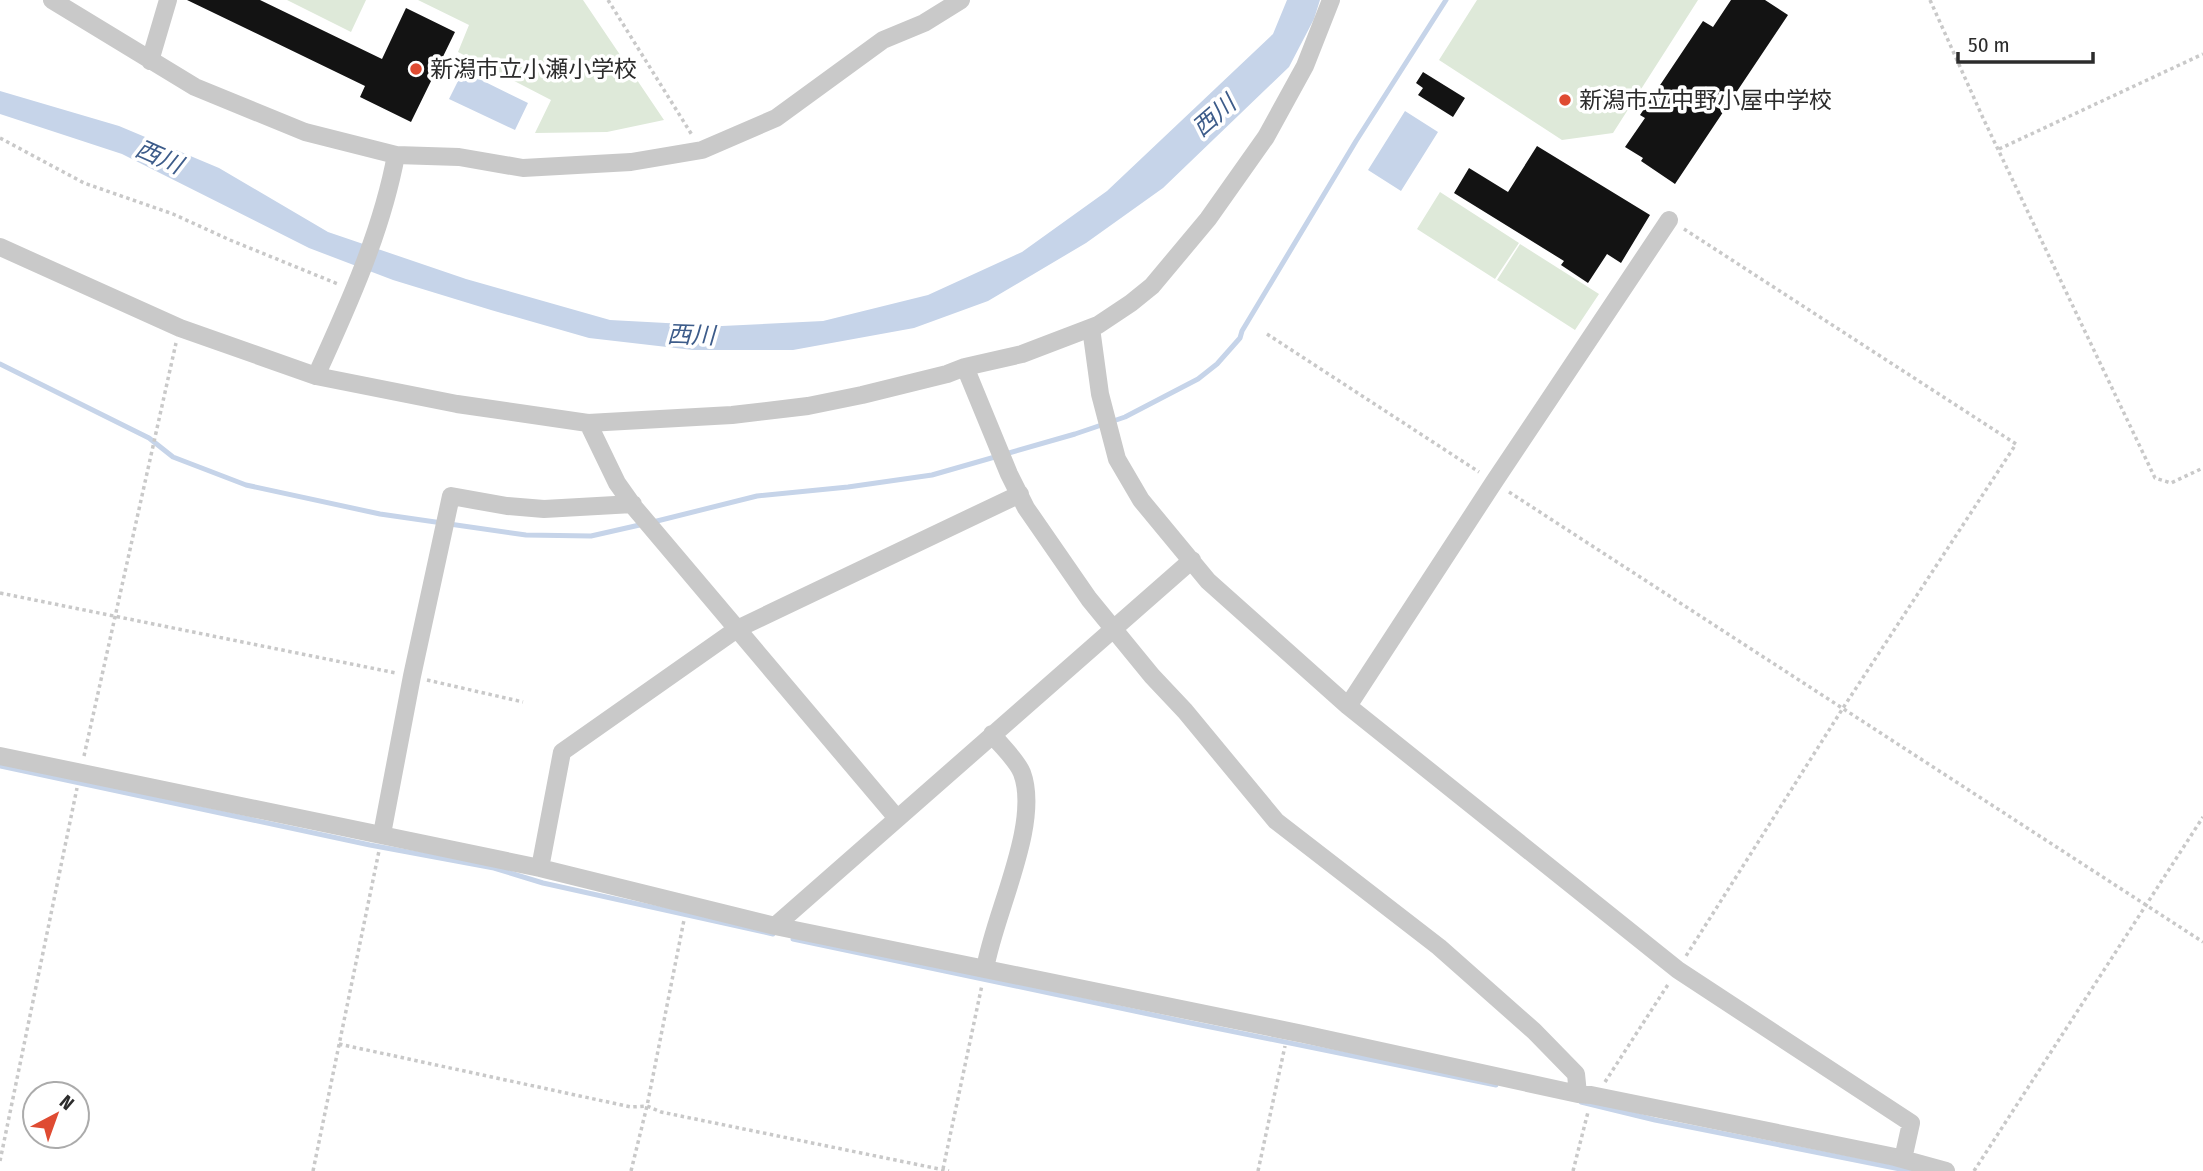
<svg xmlns="http://www.w3.org/2000/svg" width="2203" height="1171" font-family="'Fira Sans Condensed','Noto Sans JP',sans-serif">
  <style>
    .green { fill: #dee9d9 }
    .water { fill: #c6d4e9 }
    .lines { fill: none; stroke-linecap: round; stroke-linejoin: round }
    .stream { stroke: #c6d4e9; stroke-width: 5 }
    .building { fill: #131313 }
    .path { stroke: #c9c9c9; stroke-width: 3.5; stroke-dasharray: 3.5 3.5; stroke-linecap: butt }
    .street { stroke: #c9c9c9; stroke-width: 18 }
    .poi-dot { fill: #df4b32; stroke: #fff; stroke-width: 2.5 }
    .labels { text-anchor: middle; stroke-width: 7; stroke-linejoin: round; paint-order: stroke }
    .poi-label { font-size: 23px; fill: #2c2c2c; stroke: #fff; text-anchor: start }
    .water-label { font-size: 24px; font-style: italic; fill: #3d5c8a; stroke: #fff }
  </style>
  <rect width="100%" height="100%" fill="#fff"/>
  <path class="green" d="M287,0H366L351,32Z
    M418,0H583L664,120L607,132L535,133L551,100L458,52L469,25Z
    M1477,0H1698L1613,133L1562,140L1439,60Z
    M1440,192L1519,243L1495,279L1417,229Z
    M1520,244L1599,294L1575,330L1497,280Z"/>
  <path class="water" d="M1287,0H1320L1314,19L1289,67L1163,188L1086,243L988,301L914,328L793,350H693L589,338L491,310L393,280L309,248L122,154L0,114V91L119,126L219,168L328,232L466,279L610,320L722,326L823,321L928,295L1022,252L1107,191L1273,34Z
    M463,71L528,103L515,130L449,99Z
    M1405,111L1438,132L1401,191L1368,170Z"/>
  <g class="lines">
    <path class="stream" d="M0,364L149,438L173,457L246,485L380,514L526,535L591,536L644,524
      M653,522L757,496L848,487L932,475L1075,434L1125,417L1198,379L1217,364L1240,338L1242,331L1356,141L1446,0
      M0,766L370,845L494,868L543,883L773,934
      M793,939L1191,1023L1496,1085
      M1581,1102L1655,1120L1910,1171"/>
  </g>
  <path class="building" d="M187,0H260L382,59L406,8L455,32L411,122L360,97L365,86Z
    M1731,0H1765L1788,15L1675,184L1641,161L1643,158L1625,147L1645,118L1640,115L1703,21L1713,27Z
    M1423,72L1465,98L1453,117L1418,95L1423,88L1416,83Z
    M1537,146L1650,215L1621,263L1607,254L1588,283L1561,265L1564,261L1454,193L1469,168L1508,192Z"/>
  <g class="lines">
    <path class="path" d="M608,0L692,135
      M1930,0L1983,118L2155,478L2171,483L2203,468
      M0,138L84,183L173,214L230,240L338,284
      M1999,149L2203,54
      M1684,229L2016,444L1843,708L1686,956
      M1267,334L1479,472
      M1509,492L2203,942
      M0,593L396,673
      M427,680L523,702
      M84,756L176,343
      M339,1044L631,1107L647,1106L661,1112L949,1171
      M1605,1082L1669,983
      M0,1161L77,788
      M943,1169L982,985
      M313,1171L379,851
      M631,1171L647,1106L684,920
      M1258,1171L1285,1046
      M1573,1171L1588,1112
      M1974,1171L2203,817"/>
    <path class="street" d="M52,0L195,87L305,132L396,155L459,157L523,168L631,162L702,150L776,118L883,40L924,23L961,0
      M150,61L168,0
      M0,247L180,328L316,376L457,404L588,423L732,415L808,406L862,395L947,374L965,367L1022,354L1098,325L1131,303L1152,286L1208,219L1266,137L1305,66L1331,0
      M1091,328L1100,394L1117,459L1141,500L1208,581L1348,706L1678,970L1911,1123L1903,1159
      M965,367L1009,474L1026,508L1089,599L1152,676L1185,711L1276,821L1439,947L1534,1031L1576,1074L1578,1094
      M316,376C348,306 382,231 396,155
      M588,423L617,483L634,507L896,817
      M1348,706L1494,482L1669,220
      M0,756L540,868L775,926L1303,1034L1578,1094L1591,1095L1895,1157L1946,1171
      M382,834L412,676L451,496L507,506L544,509L633,504
      M540,868L562,752L737,629L1020,494
      M775,926L1192,560
      M985,969C994,914 1041,824 1022,773C1017,760 1001,746 992,734"/>
  </g>
  <g class="poi-dot">
    <circle cx="416" cy="69" r="7"/>
    <circle cx="1565" cy="100" r="7"/>
  </g>
  <g class="labels">
    <g class="poi-label">
      <text x="430" y="77">新潟市立小瀬小学校</text>
      <text x="1579" y="108">新潟市立中野小屋中学校</text>
    </g>
    <g class="water-label">
      <text transform="translate(1214 116) rotate(-41)" y="8">西川</text>
      <text transform="translate(159 157) rotate(24)" y="8">西川</text>
      <text transform="translate(691 335) rotate(2)" y="8">西川</text>
    </g>
  </g>
  <g transform="translate(56 1115) rotate(41)"><circle r="33" fill="#ffffff" stroke="#ababab" stroke-width="2"/>
  <path d="M0-5L12 26L0 18L-12 26Z" fill="#df4b32"/>
  <text y="-10" font-size="19" font-weight="bold" text-anchor="middle" fill="#2c2c2c">N</text>
  </g>
  <path d="M1958 52v10h135v-10" fill="none" stroke="#2c2c2c" stroke-width="3.5"/>
  <text x="1968" y="52" font-size="21" fill="#2c2c2c" stroke="#ffffff" stroke-width="5" paint-order="stroke">50 m</text>
</svg>
